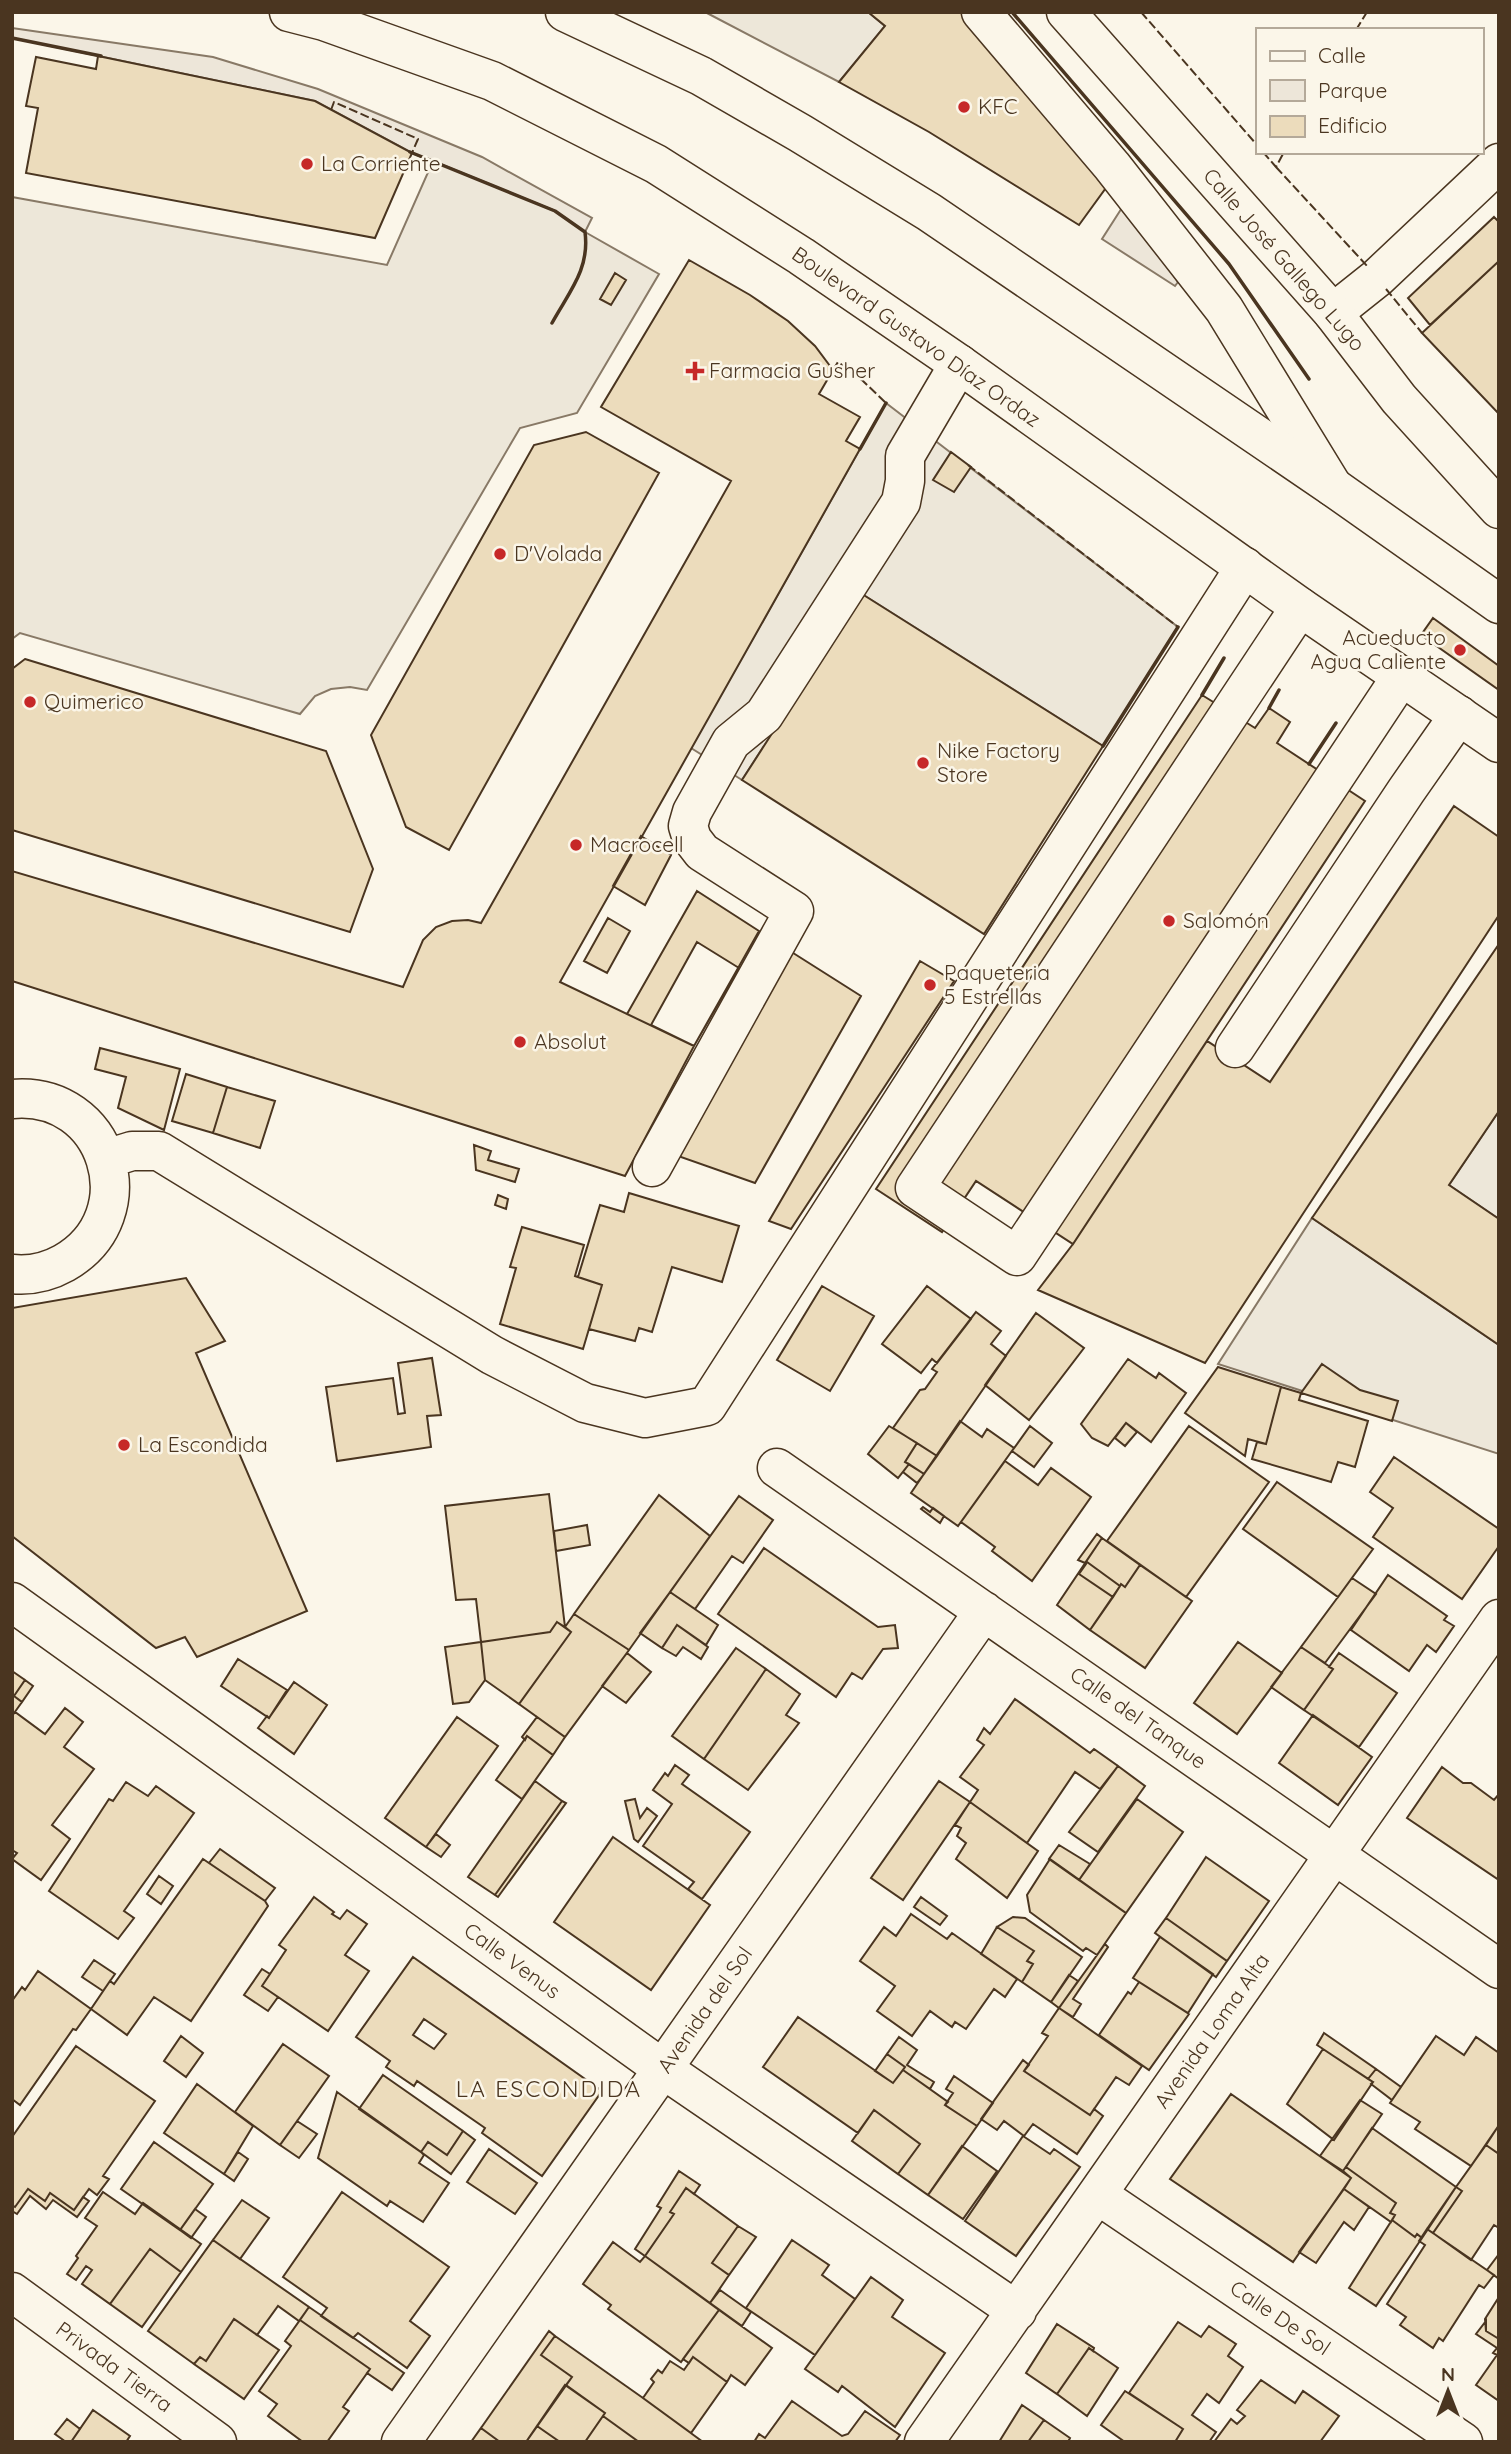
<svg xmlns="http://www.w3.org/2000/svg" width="1511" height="2454" font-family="Quicksand,sans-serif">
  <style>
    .green { fill: #ede6d9; stroke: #887966; stroke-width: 2 }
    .parking { fill: #ede7d9; stroke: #887966; stroke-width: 2 }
    .building { fill: #ecdcbc; stroke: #4a3520; stroke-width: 2; fill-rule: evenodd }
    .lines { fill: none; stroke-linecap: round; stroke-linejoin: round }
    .minor-casing { stroke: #4a3520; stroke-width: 41 }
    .major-casing { stroke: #4a3520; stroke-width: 41 }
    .minor { stroke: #fbf6e9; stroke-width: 38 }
    .major { stroke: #fbf6e9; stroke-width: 38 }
    .fence { stroke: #4a3520; stroke-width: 2; stroke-dasharray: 9 3.5; stroke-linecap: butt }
    .wall { stroke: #4a3520; stroke-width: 3.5 }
    .poi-dot { fill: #c62828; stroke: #fbf6e9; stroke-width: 2.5 }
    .labels { text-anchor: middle; stroke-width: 5; stroke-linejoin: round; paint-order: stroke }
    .poi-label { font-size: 21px; fill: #4a3520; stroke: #fbf6e9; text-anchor: start }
    .street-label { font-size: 21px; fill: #4a3520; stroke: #fbf6e9 }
    .neighbourhood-label { font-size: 23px; letter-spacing: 2px; fill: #4a3520; stroke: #fbf6e9 }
  </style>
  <rect width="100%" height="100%" fill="#fbf6e9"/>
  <path class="green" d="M12,28L213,57L318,89L482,157L592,218L585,232L555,211L412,153L315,101L12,38Z
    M1125,203L1178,282L1175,286L1102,239Z"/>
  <path class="parking" d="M705,12H868L885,26L839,82Z
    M433,161L555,211L585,232L659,274L577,413L520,428L367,690L350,687L331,689L315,696L300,714L20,633L12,639V197L387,265Z
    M886,403L1178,627L1103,746L862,594L742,780L691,748Z
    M1499,1111V1219L1449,1185Z
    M1312,1218L1499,1345V1454L1218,1364Z"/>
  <path class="building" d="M868,12H966L1108,185L1079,225L929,132L839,82L885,26Z
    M98,56L315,101L412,153L375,238L26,173L38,108L26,106L36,57L96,69Z
    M1494,217L1499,222V261L1430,325L1408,298Z
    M689,260L750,295L788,321L815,346L833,370L819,394L860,417L846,441L860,449L560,982L694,1046L625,1176L12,981V871L403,987L423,940L436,927L452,921L468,920L481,923L731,481L601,407Z
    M1499,261V414L1422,333Z
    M615,273L626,280L611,305L600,299Z
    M586,432L659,473L449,850L406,827L371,735L534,445Z
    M951,452L971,467L954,492L933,480Z
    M862,594L1103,746L984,934L742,780Z
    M1433,618L1499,666V690L1421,635Z
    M25,659L326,751L373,869L350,932L12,830V669Z
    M1202,695L1255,728L1269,708L1290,722L1277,743L1365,801L1073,1244L976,1181L942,1232L876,1189Z
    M1454,806L1499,837V915L1205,1363L1038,1290L1073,1244L1207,1041L1270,1082Z
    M641,836L671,855L645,905L613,886Z
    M697,891L759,931L694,1046L627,1014Z
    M608,918L630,931L607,973L584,961Z
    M697,942L739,968L694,1046L651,1025Z
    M1499,944V1111L1449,1185L1499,1219V1345L1312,1218Z
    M790,951L861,996L755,1183L678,1156Z
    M920,961L954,981L791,1229L769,1221Z
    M100,1048L180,1069L164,1130L118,1108L126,1077L95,1069Z
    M186,1074L227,1087L213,1133L172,1121Z
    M227,1087L275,1101L260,1148L213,1133Z
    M474,1145L491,1151L488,1160L519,1169L515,1182L476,1170Z
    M629,1193L739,1226L722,1282L672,1267L652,1332L639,1328L635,1341L589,1329L602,1285L578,1277L600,1205L624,1212Z
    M498,1195L508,1199L506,1209L495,1205Z
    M522,1227L584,1245L575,1276L602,1285L583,1349L500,1324L516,1268L510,1267Z
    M186,1278L225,1341L196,1353L307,1611L197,1657L185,1637L156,1648L12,1536V1308Z
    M822,1286L874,1316L830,1391L777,1360Z
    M927,1286L971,1319L937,1363L932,1359L921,1373L882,1344Z
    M976,1312L1001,1331L991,1344L1006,1356L937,1456L893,1428L920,1390L925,1389L937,1372L932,1369Z
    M1036,1313L1084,1348L1029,1420L985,1385Z
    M432,1358L441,1415L427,1416L431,1447L337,1461L326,1387L393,1378L398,1414L405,1413L398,1363Z
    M1128,1359L1156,1378L1159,1373L1186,1393L1151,1442L1126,1423L1108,1446L1092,1438L1081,1424Z
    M1322,1364L1360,1390L1398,1401L1392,1421L1301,1393Z
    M1218,1367L1281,1387L1266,1444L1248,1439L1245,1456L1185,1413Z
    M1281,1387L1301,1393L1299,1400L1368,1421L1355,1467L1338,1462L1331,1482L1252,1459L1257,1442L1266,1444Z
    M960,1421L982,1437L987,1429L1014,1448L958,1526L911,1493Z
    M1126,1423L1137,1432L1125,1446L1115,1438Z
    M889,1426L917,1443L905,1462L909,1464L898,1478L868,1454Z
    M1030,1426L1052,1443L1034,1467L1012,1451Z
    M1189,1426L1269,1482L1186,1597L1107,1541Z
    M917,1443L937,1456L924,1474L905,1462Z
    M1394,1457L1499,1529V1546L1462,1599L1373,1537L1393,1508L1370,1492Z
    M1005,1461L1038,1485L1051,1468L1091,1497L1032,1581L992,1551L995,1547L961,1522Z
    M909,1464L924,1474L917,1483L903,1472Z
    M1277,1482L1373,1549L1338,1597L1243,1529Z
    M549,1494L565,1627L557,1622L550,1632L481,1642L476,1599L456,1600L445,1506Z
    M659,1495L710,1536L629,1650L574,1614Z
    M739,1496L773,1520L743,1563L732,1556L695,1609L670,1592Z
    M923,1507L930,1512L933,1508L944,1516L940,1523L921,1509Z
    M587,1525L590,1545L556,1551L554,1531Z
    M1097,1534L1102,1538L1085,1563L1078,1560Z
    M1102,1538L1140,1565L1125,1587L1121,1584L1120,1586L1087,1562L1086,1564L1079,1574L1113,1597L1090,1630L1057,1605Z
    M764,1548L878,1627L895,1625L898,1648L883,1649L862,1679L852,1673L836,1697L718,1614Z
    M1087,1562L1120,1586L1113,1597L1079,1574Z
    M1140,1565L1192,1601L1145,1668L1090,1630L1120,1586L1121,1584L1125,1587Z
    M1388,1575L1447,1616L1444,1620L1454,1626L1436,1652L1427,1645L1409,1671L1351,1630Z
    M1352,1578L1376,1594L1325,1663L1301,1647Z
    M670,1592L718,1625L706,1645L677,1625L662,1648L640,1633Z
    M574,1614L629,1650L565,1737L519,1704L571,1632L565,1627Z
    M557,1622L571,1632L519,1704L485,1680L481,1642L550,1632Z
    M677,1625L708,1647L701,1659L683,1647L676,1656L662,1648Z
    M481,1642L485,1680L469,1702L453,1704L445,1647Z
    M1238,1642L1282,1673L1237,1734L1194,1703Z
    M1301,1647L1333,1669L1304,1710L1271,1687Z
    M736,1648L766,1669L704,1759L672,1736Z
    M627,1653L651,1672L626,1703L602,1686Z
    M1339,1653L1397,1693L1359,1747L1304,1710L1333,1669L1329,1667Z
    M238,1659L287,1690L269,1718L221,1686Z
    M766,1669L800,1694L786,1715L799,1723L748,1790L704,1759Z
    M12,1671L25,1680L14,1696L22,1702L12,1716Z
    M25,1680L33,1686L22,1702L14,1696Z
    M294,1682L327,1705L294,1754L258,1728L267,1716L269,1718Z
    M1015,1699L1090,1753L1094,1749L1118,1766L1100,1789L1075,1772L1027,1843L970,1802L978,1790L960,1777L984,1745L977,1740L984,1728L990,1734Z
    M65,1708L83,1722L64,1747L94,1769L52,1825L70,1839L41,1880L12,1859L17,1853L12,1850V1716L15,1712L45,1734Z
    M1313,1715L1372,1757L1338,1805L1279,1763Z
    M457,1717L498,1746L426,1847L385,1818Z
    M537,1717L565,1737L553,1755L527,1736L525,1740L522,1737Z
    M527,1736L553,1755L522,1799L496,1780Z
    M675,1765L689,1775L682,1784L750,1832L702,1899L688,1889L694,1882L643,1846L672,1804L653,1790L665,1773L668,1776Z
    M1118,1766L1145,1786L1098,1852L1069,1832Z
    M1442,1767L1463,1783H1471L1494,1800L1499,1794V1880L1407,1818Z
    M535,1781L562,1801L495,1895L468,1877Z
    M939,1781L970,1802L903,1900L871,1878Z
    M126,1782L148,1796L156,1786L194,1813L124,1911L134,1918L118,1939L49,1891L109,1799L113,1801Z
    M635,1799L640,1818L647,1808L657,1816L638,1842L634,1839L625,1801Z
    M1137,1799L1183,1832L1126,1913L1079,1880Z
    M562,1801L566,1803L498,1897L495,1895Z
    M970,1802L1038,1851L1007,1898L956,1859L966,1843L957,1836L961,1828L955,1825Z
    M436,1834L450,1845L441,1857L426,1847Z
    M613,1837L710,1905L651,1990L554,1922Z
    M1059,1845L1090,1864L1079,1880L1049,1859Z
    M220,1849L275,1888L265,1901L209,1863Z
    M1206,1857L1269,1901L1227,1961L1166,1918Z
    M203,1859L265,1901L268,1906L191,2021L154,1997L127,2035L91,2009L110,1981L114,1984Z
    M1050,1859L1126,1913L1097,1955L1086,1948L1083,1951L1030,1912L1027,1895Z
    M159,1876L173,1886L161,1904L147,1894Z
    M314,1897L334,1912L332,1914L340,1919L347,1910L367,1924L345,1955L369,1971L328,2031L262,1986L286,1950L279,1945Z
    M921,1897L947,1916L940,1925L914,1907Z
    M911,1914L947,1939L952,1933L1017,1979L1005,1997L994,1989L966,2029L955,2022L952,2027L930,2011L912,2036L877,2011L895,1986L860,1961L884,1927L896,1936Z
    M1013,1917L1025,1918L1082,1957L1051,2002L1022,1982L1033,1964L1027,1961L1034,1951L997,1927Z
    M1166,1918L1227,1961L1216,1977L1155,1933Z
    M997,1927L1034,1951L1027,1961L1033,1964L1022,1982L981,1954Z
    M1160,1937L1213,1974L1188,2013L1133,1978Z
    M1105,1944L1108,1947L1073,1999L1081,2004L1073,2017L1059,2008Z
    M413,1957L602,2091L542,2176L482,2133L485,2128L417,2081L414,2086L386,2067L390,2061L356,2037ZM424,2019L446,2034L434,2049L413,2035Z
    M94,1960L115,1974L103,1991L82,1977Z
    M262,1969L270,1974L262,1986L278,1997L268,2011L244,1995Z
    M38,1971L91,2009L76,2030L73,2029L20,2105L12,2099V2001L22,1987L25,1990Z
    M1069,1975L1078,1981L1059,2008L1051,2002Z
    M1139,1982L1189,2014L1149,2070L1099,2035L1128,1992L1131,1994Z
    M1059,2008L1142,2066L1129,2085L1116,2077L1090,2115L1024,2071L1048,2036L1042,2033Z
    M798,2017L893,2083L903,2070L948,2102L945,2105L977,2126L928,2195L898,2174L920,2144L874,2110L858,2133L763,2067Z
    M1324,2033L1376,2069L1368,2079L1317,2045Z
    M181,2036L203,2053L186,2077L164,2061Z
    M1436,2036L1464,2055L1476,2037L1499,2053V2125L1471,2166L1415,2129L1420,2122L1390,2103Z
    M899,2037L917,2050L907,2065L934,2082L930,2089L903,2070L905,2067L887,2054Z
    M283,2044L329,2076L280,2145L235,2112Z
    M76,2046L155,2101L103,2176L109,2179L97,2195L89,2189L74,2210L50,2193L45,2201L28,2189L15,2207L12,2205V2137Z
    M1323,2049L1373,2082L1334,2140L1287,2104Z
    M887,2054L905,2067L893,2083L875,2071Z
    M1023,2060L1029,2065L1024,2071L1090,2115L1094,2109L1103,2116L1077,2154L1033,2124L1024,2136L1004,2121L997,2130L981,2119Z
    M1376,2069L1401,2087L1392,2100L1371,2084L1373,2082L1368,2079Z
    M383,2075L463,2131L447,2155L428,2142L421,2152L359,2109Z
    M954,2076L993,2103L977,2126L945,2105L953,2093L946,2089Z
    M197,2084L253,2126L224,2174L164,2133Z
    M337,2092L421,2152L424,2155L419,2163L449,2183L423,2222L390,2201L387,2206L318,2158Z
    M1231,2094L1351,2178L1293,2262L1170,2179Z
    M1360,2100L1382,2114L1343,2171L1320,2156Z
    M874,2110L920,2144L898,2174L852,2141Z
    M297,2121L317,2134L299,2158L280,2145Z
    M1499,2125V2154L1486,2145Z
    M1372,2128L1456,2187L1422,2238L1417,2234L1415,2237L1392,2220L1395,2215L1390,2213L1396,2203L1346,2167Z
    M463,2131L475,2140L451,2174L421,2152L428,2142L447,2155Z
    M1023,2136L1050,2154L1054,2149L1080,2167L1016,2256L965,2221Z
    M154,2142L213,2184L180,2230L121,2189Z
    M1486,2145L1499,2154V2228L1494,2225L1471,2260L1433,2233L1462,2191L1456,2187Z
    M962,2146L997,2171L963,2219L928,2195Z
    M489,2149L537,2183L515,2214L467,2182Z
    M238,2152L248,2159L234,2181L224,2174Z
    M1346,2167L1396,2203L1390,2213L1395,2215L1391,2222L1344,2189L1351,2178L1343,2171Z
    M679,2171L700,2185L694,2194L686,2188L670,2212L674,2214L645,2256L635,2249L661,2208L657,2206Z
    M1456,2187L1462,2191L1433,2233L1427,2229Z
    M686,2188L738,2226L712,2263L729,2275L710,2303L645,2256L674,2214L670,2212Z
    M28,2189L45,2201L50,2193L74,2210L83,2197L89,2201L77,2217L53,2200L46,2209L30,2196L17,2214L12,2211V2205L15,2207Z
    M1344,2189L1369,2207L1354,2230L1344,2222L1316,2263L1299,2252Z
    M103,2192L135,2214L143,2203L201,2244L181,2272L150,2249L110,2304L82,2284L92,2270L86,2266L76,2280L67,2274L78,2258L76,2256L97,2226L85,2218Z
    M342,2192L449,2267L410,2321L430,2336L407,2368L358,2333L353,2338L321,2316L327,2308L283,2277Z
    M242,2200L269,2218L240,2259L213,2240Z
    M195,2209L206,2217L191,2238L180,2230Z
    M1392,2220L1415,2237L1417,2234L1422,2238L1376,2306L1349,2288Z
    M738,2226L756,2237L729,2275L712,2263Z
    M1427,2229L1494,2275L1484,2288L1479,2285L1443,2341L1439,2338L1433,2348L1400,2325L1406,2317L1387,2304L1425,2245L1419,2241Z
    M213,2240L309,2307L299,2321L278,2306L257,2335L234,2319L206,2361L200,2357L194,2364L148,2331Z
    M792,2240L829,2265L822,2275L855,2299L815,2355L746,2308Z
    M613,2242L640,2262L645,2256L719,2310L681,2362L608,2309L611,2305L583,2284Z
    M150,2249L181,2272L142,2327L110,2304Z
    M1499,2254V2279L1487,2270Z
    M871,2277L903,2300L892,2317L945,2353L895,2427L842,2386L838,2392L805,2369Z
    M720,2290L751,2312L742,2326L710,2303Z
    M1499,2297V2339L1486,2331L1485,2319Z
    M309,2307L404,2373L392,2390L367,2373L370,2369L300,2320Z
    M719,2310L772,2348L745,2385L731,2375L727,2382L693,2357L689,2363L683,2359Z
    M234,2319L279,2350L244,2399L194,2364L200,2357L206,2361Z
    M300,2320L370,2369L343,2407L349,2411L327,2442H303L268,2416L277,2404L259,2391L291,2346L285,2341Z
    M1486,2321V2331L1499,2339V2401L1476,2385L1497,2355L1493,2353L1497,2348L1476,2334Z
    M1178,2322L1201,2337L1209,2326L1236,2344L1228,2356L1243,2367L1219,2403L1207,2394L1192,2415L1216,2432L1209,2442H1175L1183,2429L1129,2393Z
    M1057,2324L1094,2348L1093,2351L1089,2348L1057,2394L1026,2373Z
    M549,2331L555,2336L541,2355L572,2377L526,2442H500L481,2428Z
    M555,2336L643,2398L703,2442H639L603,2416L605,2413L566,2385L572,2377L541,2355Z
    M1089,2348L1118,2368L1087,2416L1057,2394Z
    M693,2357L727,2382L691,2433L643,2398L654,2382L651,2379L658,2370L662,2373L670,2361L684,2370Z
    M1261,2380L1295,2403L1303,2391L1339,2416L1320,2442H1214L1231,2419L1237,2424L1245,2416L1237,2410Z
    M565,2385L605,2413L585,2442H560L537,2426Z
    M1125,2391L1183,2429L1175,2442H1125L1101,2425Z
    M792,2401L842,2436L848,2434L865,2411L900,2435L895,2442H754L759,2434L765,2438Z
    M1022,2405L1044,2420L1028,2442H999Z
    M93,2410L130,2436L126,2442H71Z
    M603,2416L639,2442H585Z
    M67,2419L80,2429L71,2442H66L55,2434Z
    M1044,2420L1070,2438L1068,2442H1028Z
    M537,2426L560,2442H526Z
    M481,2428L500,2442H471Z"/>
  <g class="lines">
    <defs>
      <path id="minor" d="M981,12L1112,166L1224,309L1333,487
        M1333,313L1377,278L1499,163
        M1300,607L915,1188L1017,1256L1401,677
        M1235,1048L1406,791L1459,715
        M12,1099C108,1090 148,1215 64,1263C48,1272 31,1276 12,1274
        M106,1159L132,1151H159L492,1355L585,1403L645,1418L707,1406L1245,567
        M652,1167L794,911L702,852L692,839L688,826L692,812L731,742L764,715L901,502L905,481V456L959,364
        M777,1468L1499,1969
        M12,1602L663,2069L1017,2311
        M1098,2195L1463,2442
        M12,2292L217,2442
        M401,2442L984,1611
        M924,2442L1499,1619"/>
      <path id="major" d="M289,12L324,21L492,81L656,164L801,256L959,364L1300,607L1499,743
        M565,12L701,76L800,133L929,212L1333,487L1499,604
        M1066,12L1333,313L1399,399L1499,509"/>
    </defs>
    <use href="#minor" class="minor-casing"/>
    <use href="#major" class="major-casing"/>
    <use href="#minor" class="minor"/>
    <use href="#major" class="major"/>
    <path class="fence" d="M1141,12L1257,145
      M1356,30L1367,12
      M331,110L334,102L418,139L412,153
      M1263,152L1276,167L1284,152
      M1276,167L1368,267
      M1386,289L1422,333
      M833,370L838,362L863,381L886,403
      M968,465L1178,627"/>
    <path class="wall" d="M1012,12L1229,264L1309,379
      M12,38L101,56
      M410,152L555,211L585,232C590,269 569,292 552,323
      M860,449L886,403
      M1202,695L1224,658
      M1269,708L1279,690
      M1103,746L1178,627
      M1309,764L1336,723"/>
  </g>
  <g class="poi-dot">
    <circle cx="964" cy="107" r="7"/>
    <circle cx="307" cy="164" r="7"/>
    <path d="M691.5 360.5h7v7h7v7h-7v7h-7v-7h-7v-7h7z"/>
    <circle cx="500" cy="554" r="7"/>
    <circle cx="1460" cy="650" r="7"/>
    <circle cx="30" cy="702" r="7"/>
    <circle cx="923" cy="763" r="7"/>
    <circle cx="576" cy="845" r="7"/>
    <circle cx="1169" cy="921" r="7"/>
    <circle cx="930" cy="985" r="7"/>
    <circle cx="520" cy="1042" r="7"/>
    <circle cx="124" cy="1445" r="7"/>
  </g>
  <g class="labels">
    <g class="poi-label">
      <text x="978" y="114">KFC</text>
      <text x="321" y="171">La Corriente</text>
      <text x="709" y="378">Farmacia Gusher</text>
      <text x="514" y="561">D'Volada</text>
      <text x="1446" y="645" text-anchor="end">Acueducto<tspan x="1446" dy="24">Agua Caliente</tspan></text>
      <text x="44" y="709">Quimerico</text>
      <text x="937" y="758">Nike Factory<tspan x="937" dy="24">Store</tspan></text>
      <text x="590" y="852">Macrocell</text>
      <text x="1183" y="928">Salomón</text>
      <text x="944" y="980">Paqueteria<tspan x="944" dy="24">5 Estrellas</tspan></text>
      <text x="534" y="1049">Absolut</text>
      <text x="138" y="1452">La Escondida</text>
    </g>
    <g class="street-label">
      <text transform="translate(1284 260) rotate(49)" y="7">Calle José Gallego Lugo</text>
      <text transform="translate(916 337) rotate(35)" y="7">Boulevard Gustavo Díaz Ordaz</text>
      <text transform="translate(1138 1718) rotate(35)" y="7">Calle del Tanque</text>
      <text transform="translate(512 1961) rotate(36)" y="7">Calle Venus</text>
      <text transform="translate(705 2010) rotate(-55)" y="7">Avenida del Sol</text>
      <text transform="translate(1212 2031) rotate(-55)" y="7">Avenida Loma Alta</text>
      <text transform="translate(1280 2318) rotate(34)" y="7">Calle De Sol</text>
      <text transform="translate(114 2367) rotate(36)" y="7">Privada Tierra</text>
    </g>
    <g class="neighbourhood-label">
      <text x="549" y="2097">LA ESCONDIDA</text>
    </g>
  </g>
  <rect width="1511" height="2454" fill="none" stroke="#4a3520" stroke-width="28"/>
  <rect x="1256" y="28" width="228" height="126" fill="#fbf6e9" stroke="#b4a999" stroke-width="2"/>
  <rect x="1270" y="51" width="35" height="10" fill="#fbf6e9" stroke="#b4a999" stroke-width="2"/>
  <text x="1318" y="63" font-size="21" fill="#4a3520">Calle</text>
  <rect x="1270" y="80" width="35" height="21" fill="#ede6d9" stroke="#b4a999" stroke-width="2"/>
  <text x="1318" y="98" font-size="21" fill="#4a3520">Parque</text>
  <rect x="1270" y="116" width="35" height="21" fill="#ecdcbc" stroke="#b4a999" stroke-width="2"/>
  <text x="1318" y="133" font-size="21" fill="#4a3520">Edificio</text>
  <g transform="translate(1448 2391)" stroke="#fbf6e9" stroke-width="5" paint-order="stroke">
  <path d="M0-5L12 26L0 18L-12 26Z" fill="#4a3520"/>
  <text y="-10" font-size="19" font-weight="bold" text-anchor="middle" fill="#4a3520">N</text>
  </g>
</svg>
